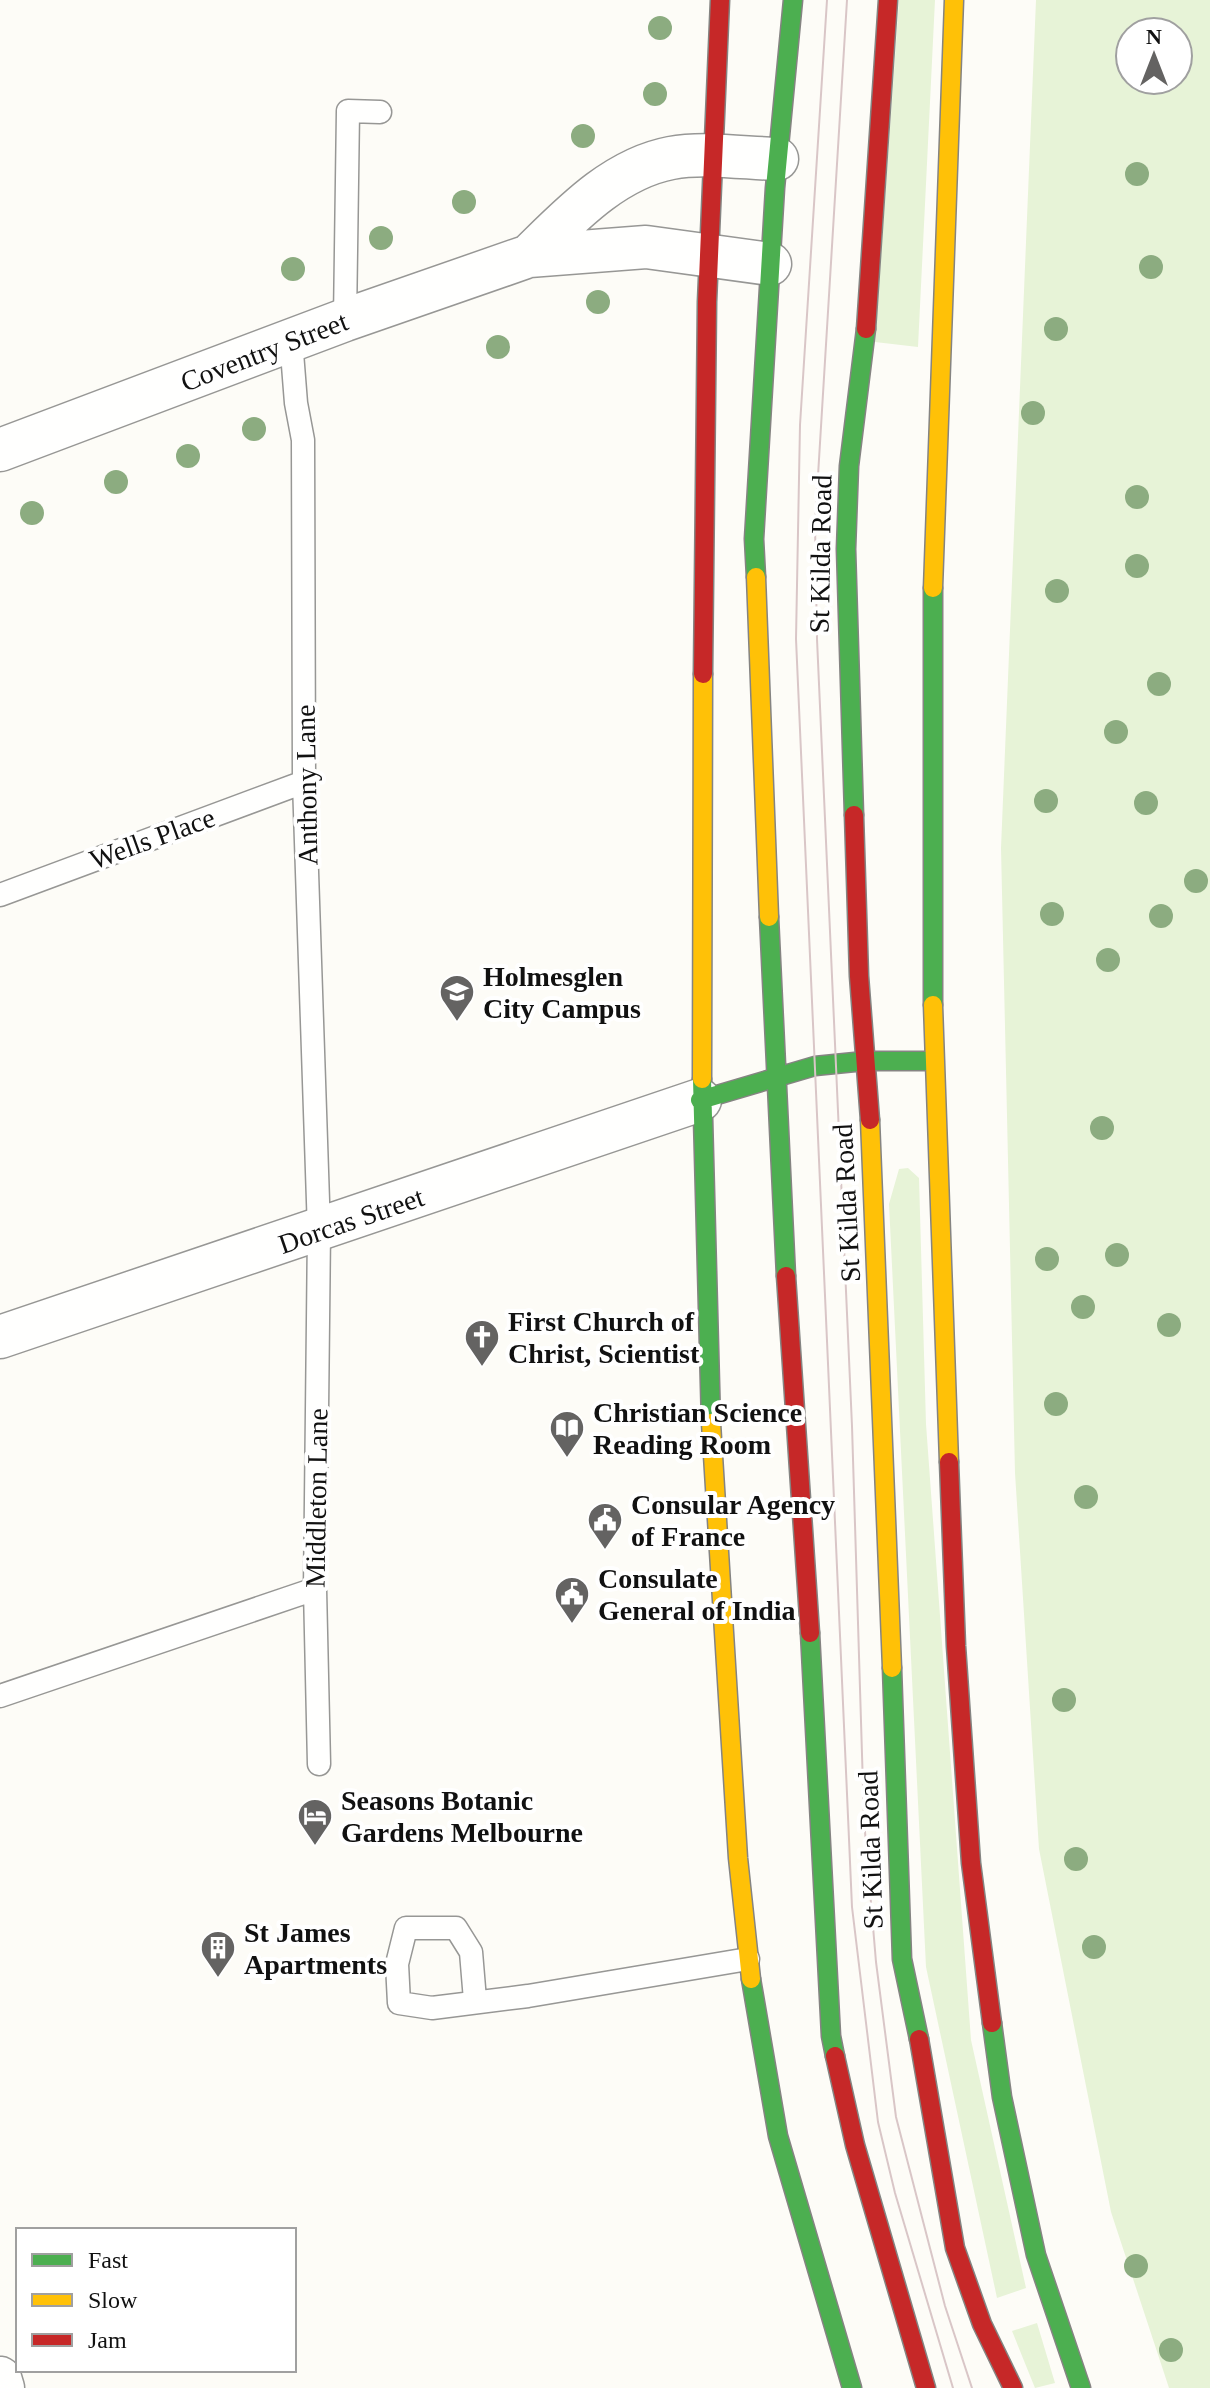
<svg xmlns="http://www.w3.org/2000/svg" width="1210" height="2388" font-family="Georgia,serif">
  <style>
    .green { fill: #e7f3d7; fill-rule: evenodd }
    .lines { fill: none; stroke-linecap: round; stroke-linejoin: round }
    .lane-casing { stroke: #979795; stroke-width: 25 }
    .street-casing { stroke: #979795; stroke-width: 45 }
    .fast-casing { stroke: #858482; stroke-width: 21 }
    .slow-casing { stroke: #858482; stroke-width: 21 }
    .jam-casing { stroke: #858482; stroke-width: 21 }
    .lane { stroke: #fffffe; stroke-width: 22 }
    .street { stroke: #fffffe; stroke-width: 42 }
    .fast { stroke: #4caf50; stroke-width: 18 }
    .slow { stroke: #ffc107; stroke-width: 18 }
    .jam { stroke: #c62828; stroke-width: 18 }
    .tram { stroke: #d9c6c7; stroke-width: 2 }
    .tree { fill: #8cac80 }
    .labels { text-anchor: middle; stroke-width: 8; stroke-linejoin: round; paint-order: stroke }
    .street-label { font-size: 28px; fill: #111; stroke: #fff }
    .poi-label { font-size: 28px; font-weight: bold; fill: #111; stroke: #fff; text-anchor: start }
  </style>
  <rect width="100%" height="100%" fill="#fdfcf7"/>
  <path class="green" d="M899,0H935L918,347L875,342Z
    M1036,0H1210V2388H1169L1111,2212L1039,1849L1015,1473L1001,848ZM1178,32V80H1130V32Z
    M908,1168L919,1178L926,1424L971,2040L1026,2288L997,2298L926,1967L889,1204L899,1169Z
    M1037,2323L1055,2383L1035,2388L1012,2331Z"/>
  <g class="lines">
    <defs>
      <path id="lane" d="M345,320L348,111L380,112
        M291,340L296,403L303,440L304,782L319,1231L315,1589L319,1764
        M0,895L304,782
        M0,1696L315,1589
        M475,2000L471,1952L456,1928H406L397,1964L399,2003L432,2008L528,1996L748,1959"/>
      <path id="street" d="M529,256C569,217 613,169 671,158C704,152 744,158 777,159
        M0,450L345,320L529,256L646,247L770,264
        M0,1337L700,1100
        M0,2378L3,2388"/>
      <path id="fast" d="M756,577L754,539L775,188L793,0
        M854,815L846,549L849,466L866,329
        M769,917L786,1276
        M933,1005V588
        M702,1079L711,1423
        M700,1100L815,1066L865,1061H934
        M810,1633L831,2036L835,2056
        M892,1668L902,1959L919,2039
        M751,1979L778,2136L852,2388
        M992,2023L1002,2097L1036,2255L1081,2388"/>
      <path id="slow" d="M756,577L769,917
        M933,588L954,0
        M933,1005L949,1462
        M702,1079L703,674
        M870,1120L892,1668
        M711,1423L738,1858L751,1979"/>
      <path id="jam" d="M866,329L888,0
        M703,674L707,302L720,0
        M854,815L859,976L870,1120
        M786,1276L810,1633
        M949,1462L956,1646L971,1863L992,2023
        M919,2039L955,2248L982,2324L1013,2388
        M835,2056L855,2145L926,2388"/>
    </defs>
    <use href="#lane" class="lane-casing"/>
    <use href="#street" class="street-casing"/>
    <use href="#fast" class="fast-casing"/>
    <use href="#slow" class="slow-casing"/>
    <use href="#jam" class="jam-casing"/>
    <use href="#lane" class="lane"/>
    <use href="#street" class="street"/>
    <use href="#fast" class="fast"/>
    <use href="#slow" class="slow"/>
    <use href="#jam" class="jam"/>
    <path class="tram" d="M827,0L800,425L796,639L852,1907L878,2122L895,2193L953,2388
      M847,0L815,525L817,639L852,1426L864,1820L876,1962L896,2117L945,2306L972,2388"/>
  </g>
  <g class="tree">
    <circle cx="660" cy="28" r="12"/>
    <circle cx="655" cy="94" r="12"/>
    <circle cx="583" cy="136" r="12"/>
    <circle cx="1137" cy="174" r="12"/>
    <circle cx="464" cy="202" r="12"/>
    <circle cx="381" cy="238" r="12"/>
    <circle cx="1151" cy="267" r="12"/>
    <circle cx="293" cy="269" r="12"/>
    <circle cx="598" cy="302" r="12"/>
    <circle cx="1056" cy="329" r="12"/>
    <circle cx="498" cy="347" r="12"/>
    <circle cx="1033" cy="413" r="12"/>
    <circle cx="254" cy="429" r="12"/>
    <circle cx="188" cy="456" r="12"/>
    <circle cx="116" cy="482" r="12"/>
    <circle cx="1137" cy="497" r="12"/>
    <circle cx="32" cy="513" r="12"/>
    <circle cx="1137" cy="566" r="12"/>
    <circle cx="1057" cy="591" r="12"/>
    <circle cx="1159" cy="684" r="12"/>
    <circle cx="1116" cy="732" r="12"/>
    <circle cx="1046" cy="801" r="12"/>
    <circle cx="1146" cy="803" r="12"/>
    <circle cx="1196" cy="881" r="12"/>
    <circle cx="1052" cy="914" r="12"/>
    <circle cx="1161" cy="916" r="12"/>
    <circle cx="1108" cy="960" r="12"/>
    <circle cx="1102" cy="1128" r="12"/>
    <circle cx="1117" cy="1255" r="12"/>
    <circle cx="1047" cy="1259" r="12"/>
    <circle cx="1083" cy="1307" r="12"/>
    <circle cx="1169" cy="1325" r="12"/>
    <circle cx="1056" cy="1404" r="12"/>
    <circle cx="1086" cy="1497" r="12"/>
    <circle cx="1064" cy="1700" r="12"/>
    <circle cx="1076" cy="1859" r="12"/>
    <circle cx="1094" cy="1947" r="12"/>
    <circle cx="1136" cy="2266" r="12"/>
    <circle cx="1171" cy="2350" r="12"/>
  </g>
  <defs>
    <symbol id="university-pin" viewBox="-11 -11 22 30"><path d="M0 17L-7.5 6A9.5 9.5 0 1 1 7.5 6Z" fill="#646362" stroke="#fff"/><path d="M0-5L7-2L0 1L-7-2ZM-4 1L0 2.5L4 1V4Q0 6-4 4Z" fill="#fff"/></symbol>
    <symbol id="church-pin" viewBox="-11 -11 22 30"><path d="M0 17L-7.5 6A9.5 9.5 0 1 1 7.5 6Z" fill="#646362" stroke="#fff"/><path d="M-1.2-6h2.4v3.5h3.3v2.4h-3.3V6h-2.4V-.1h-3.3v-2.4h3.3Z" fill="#fff"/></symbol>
    <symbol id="library-pin" viewBox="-11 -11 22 30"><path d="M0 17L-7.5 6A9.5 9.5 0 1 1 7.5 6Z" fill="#646362" stroke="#fff"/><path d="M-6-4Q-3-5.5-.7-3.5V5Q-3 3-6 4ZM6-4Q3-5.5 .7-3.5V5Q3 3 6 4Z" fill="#fff"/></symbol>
    <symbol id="civic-pin" viewBox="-11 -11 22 30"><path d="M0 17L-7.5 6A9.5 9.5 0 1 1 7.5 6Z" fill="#646362" stroke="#fff"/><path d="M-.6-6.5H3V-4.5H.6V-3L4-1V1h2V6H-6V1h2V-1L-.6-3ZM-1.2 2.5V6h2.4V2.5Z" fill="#fff"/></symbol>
    <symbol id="hotel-pin" viewBox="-11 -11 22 30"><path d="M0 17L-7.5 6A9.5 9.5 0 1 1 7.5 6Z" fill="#646362" stroke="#fff"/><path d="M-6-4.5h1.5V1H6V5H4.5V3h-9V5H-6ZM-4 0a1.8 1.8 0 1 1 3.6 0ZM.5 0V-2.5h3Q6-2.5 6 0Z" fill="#fff"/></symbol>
    <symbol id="building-pin" viewBox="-11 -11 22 30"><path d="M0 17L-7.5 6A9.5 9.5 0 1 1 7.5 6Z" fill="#646362" stroke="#fff"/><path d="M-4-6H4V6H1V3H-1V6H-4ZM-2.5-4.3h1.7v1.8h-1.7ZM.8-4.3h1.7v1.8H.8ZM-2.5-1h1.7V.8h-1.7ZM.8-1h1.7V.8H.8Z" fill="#fff"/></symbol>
  </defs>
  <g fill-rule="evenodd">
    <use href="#university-pin" x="437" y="972" width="40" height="54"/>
    <use href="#church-pin" x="462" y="1317" width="40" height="54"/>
    <use href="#library-pin" x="547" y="1408" width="40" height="54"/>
    <use href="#civic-pin" x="585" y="1500" width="40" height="54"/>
    <use href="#civic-pin" x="552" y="1574" width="40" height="54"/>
    <use href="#hotel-pin" x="295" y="1796" width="40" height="54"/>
    <use href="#building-pin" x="198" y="1928" width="40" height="54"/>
  </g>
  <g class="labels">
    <g class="street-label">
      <text transform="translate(264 351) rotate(-21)" y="10">Coventry Street</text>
      <text transform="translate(820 554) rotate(-89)" y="10">St Kilda Road</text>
      <text transform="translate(306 785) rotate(-91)" y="10">Anthony Lane</text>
      <text transform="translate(152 838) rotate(-20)" y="10">Wells Place</text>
      <text transform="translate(846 1203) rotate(-93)" y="10">St Kilda Road</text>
      <text transform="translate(351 1220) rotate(-19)" y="10">Dorcas Street</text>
      <text transform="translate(316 1498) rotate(-89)" y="10">Middleton Lane</text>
      <text transform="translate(870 1850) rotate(-92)" y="10">St Kilda Road</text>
    </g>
    <g class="poi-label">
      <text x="483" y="986">Holmesglen<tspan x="483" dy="32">City Campus</tspan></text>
      <text x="508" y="1331">First Church of<tspan x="508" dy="32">Christ, Scientist</tspan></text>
      <text x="593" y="1422">Christian Science<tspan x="593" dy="32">Reading Room</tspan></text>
      <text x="631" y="1514">Consular Agency<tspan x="631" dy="32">of France</tspan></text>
      <text x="598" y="1588">Consulate<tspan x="598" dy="32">General of India</tspan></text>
      <text x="341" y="1810">Seasons Botanic<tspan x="341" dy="32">Gardens Melbourne</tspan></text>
      <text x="244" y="1942">St James<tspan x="244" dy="32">Apartments</tspan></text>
    </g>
  </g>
  <rect x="16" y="2228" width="280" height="144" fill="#ffffff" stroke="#a0a0a0" stroke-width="2"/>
  <rect x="32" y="2254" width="40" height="12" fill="#4caf50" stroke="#a0a0a0" stroke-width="2"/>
  <text x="88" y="2268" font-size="24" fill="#111111">Fast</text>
  <rect x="32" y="2294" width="40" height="12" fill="#ffc107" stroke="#a0a0a0" stroke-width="2"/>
  <text x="88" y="2308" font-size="24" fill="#111111">Slow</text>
  <rect x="32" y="2334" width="40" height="12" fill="#c62828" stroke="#a0a0a0" stroke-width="2"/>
  <text x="88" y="2348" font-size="24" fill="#111111">Jam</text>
  <g transform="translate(1154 56)"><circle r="38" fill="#ffffff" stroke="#a0a0a0" stroke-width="2"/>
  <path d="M0-6L14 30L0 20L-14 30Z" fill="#646362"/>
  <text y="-12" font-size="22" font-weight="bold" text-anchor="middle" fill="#111111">N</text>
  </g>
</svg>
